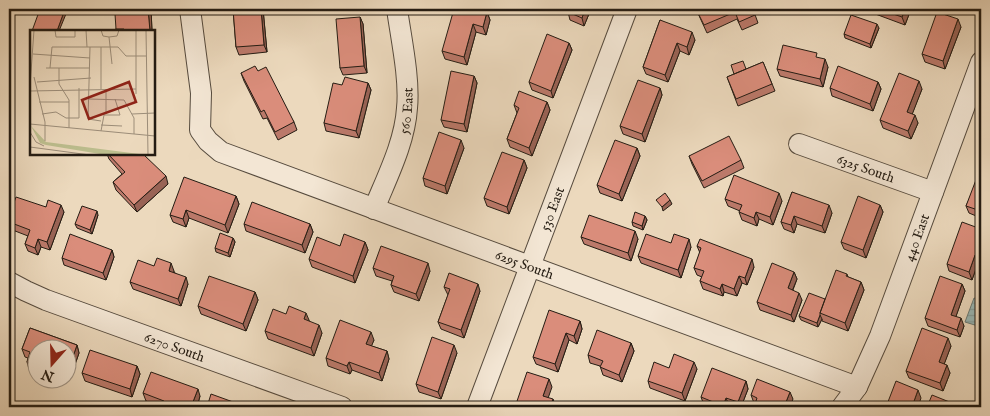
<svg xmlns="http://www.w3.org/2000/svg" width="990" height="416" font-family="'IM FELL English',serif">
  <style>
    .water { fill: url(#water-rules); stroke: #6b7a75 }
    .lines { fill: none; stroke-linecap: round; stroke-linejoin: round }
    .service-casing { stroke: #564b3e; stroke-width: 12 }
    .minor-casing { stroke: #564b3e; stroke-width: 22 }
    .service { stroke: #f3e6d4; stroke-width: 10 }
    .minor { stroke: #f3e6d4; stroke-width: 20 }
    .wall { fill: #bb796a; stroke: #241c13 }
    .shaded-wall { fill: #996356; stroke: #241c13 }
    .building { fill: #da8d7b; stroke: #241c13 }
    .labels { text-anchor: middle; stroke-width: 4; stroke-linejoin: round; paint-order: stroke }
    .street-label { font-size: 14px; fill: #241c13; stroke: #f3e6d4 }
    .inset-road { fill: none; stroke: #9c8d79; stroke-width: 1 }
    .view { fill: #8f2418; fill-opacity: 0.15; stroke: #8f2418; stroke-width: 2.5 }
    .inset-edge { fill: none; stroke: #241c13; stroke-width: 2.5 }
  </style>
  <defs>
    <pattern id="water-rules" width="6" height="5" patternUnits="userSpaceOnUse" patternTransform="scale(1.25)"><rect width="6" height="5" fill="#9ab9b7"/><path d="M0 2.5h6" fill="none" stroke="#859e9c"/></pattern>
  </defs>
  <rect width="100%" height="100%" fill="#ecd9bd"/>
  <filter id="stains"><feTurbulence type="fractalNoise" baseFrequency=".004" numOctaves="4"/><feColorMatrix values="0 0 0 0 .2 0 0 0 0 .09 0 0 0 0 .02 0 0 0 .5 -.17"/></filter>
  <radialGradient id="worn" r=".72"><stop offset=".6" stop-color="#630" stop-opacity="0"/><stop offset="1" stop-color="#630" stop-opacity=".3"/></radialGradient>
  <path class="water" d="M974,298L981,300V316L978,326L965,322Z"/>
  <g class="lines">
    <defs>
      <path id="service" d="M9,14L11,9"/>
      <g id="minor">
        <path id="s1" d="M190,9L201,93L200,130L208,141L221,152L857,387"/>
        <path id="s2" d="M799,144L933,192"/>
        <path id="s3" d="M374,209C387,177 405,142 407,108C410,79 401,38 397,9"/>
        <path id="s4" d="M9,282L26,291L46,300L342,407"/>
        <path id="s5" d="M477,407L627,9"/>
        <path id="s6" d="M842,407L857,387L880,336L981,62"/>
      </g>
    </defs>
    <use href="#service" class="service-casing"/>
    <use href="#minor" class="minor-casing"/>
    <use href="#service" class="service"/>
    <use href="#minor" class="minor"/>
  </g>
  <path class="wall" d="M120,9H151L152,31H117L116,29L120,14Z
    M233,9H263L267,52L239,55L236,47Z
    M562,9H591L584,26L570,20L568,12V11Z
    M696,9H753L758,23L742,30L737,19L707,33Z
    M869,9H911L905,25L870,12Z
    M487,12L490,20L486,35L476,32L467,65L445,59L442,51Z
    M360,17L363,24L367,73L343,75L340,68Z
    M660,20L695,40L689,55L680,51L668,82L646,74L643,67Z
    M961,27L945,69L925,62L922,54Z
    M879,28L871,48L845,38L844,34Z
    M569,43L572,50L553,98L532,90L529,82Z
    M763,62L775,91L738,106L727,77Z
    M828,67L823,87L780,76L777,69Z
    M258,71L294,122L297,130L278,140L267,118L263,119L244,81L241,73Z
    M474,76L477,83L467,132L444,127L441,120Z
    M878,82L881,89L873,111L832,96L830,88Z
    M368,83L371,90L359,138L326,131L324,123L342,85Z
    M660,88L662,95L645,142L623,134L620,126Z
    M922,89L912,114L918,123L911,139L883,128L880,120Z
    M547,102L550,110L532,156L510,147L507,139L517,113L514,105Z
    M464,148L447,194L425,186L423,178Z
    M637,148L640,156L622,201L600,193L597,185Z
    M107,154H143L168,184L137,212L116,190L113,182L122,174L109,159Z
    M689,156L741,160L744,168L704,188L692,164Z
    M524,160L527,168L509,214L487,206L484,198Z
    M981,173V218L969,213L966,206Z
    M792,192L832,213L825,233L797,224L794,233L784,229L781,222Z
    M236,196L239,204L228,233L189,218L186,227L173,222L170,215Z
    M725,199L782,201L773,225L759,219L757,226L742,220L739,212L740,211L728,206Z
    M880,205L883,212L866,258L844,249L841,242Z
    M46,207L64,212L50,250L41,247L38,255L28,251L25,244L28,236L10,229L9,226V216Z
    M98,215L92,234L77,228L75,224Z
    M645,216L647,220L643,230L633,226L632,222Z
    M244,224H310L313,232L305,253L246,231Z
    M981,229V264L978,263L972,280L949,271L947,264Z
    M581,237L638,239L631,261L584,244Z
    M233,238L235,242L230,257L216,252L215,248Z
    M365,242L368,250L355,283L312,267L309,259L340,246Z
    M671,243L691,247L681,278L641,263L638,256Z
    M697,246L754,267L747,285L742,283L737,296L724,292L723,296L703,289L700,281L702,277L697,275L694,268L700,253Z
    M112,250L114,257L106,280L64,265L62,258Z
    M154,266L174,271V272L188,284L181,306L133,289L130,282Z
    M373,268L430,271L419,301L394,292L391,285L392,281L376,276Z
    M794,272L797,279L793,290L802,300L794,322L760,310L757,302Z
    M847,274L848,277L861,282L864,290L848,331L822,321V319L818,327L801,320L799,316L825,299Z
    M962,284L965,291L956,316L964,326L960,337L928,326L925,318Z
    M444,287L480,291L464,338L441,329L438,322L448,295Z
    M255,292L258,300L246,331L201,314L198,306Z
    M286,314L309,320V321L322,333L314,356L268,339L265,331Z
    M580,321L582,329L577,344L569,340L558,372L536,364L533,357Z
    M30,328L77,345L79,353L70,379L68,378V348H38V372L29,369L27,362L28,358L25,357L22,349Z
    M374,340L371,346L387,351L389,359L382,381L352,370L350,374L328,366L326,358Z
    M631,343L634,351L622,382L603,375L600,366L590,363L588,355Z
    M951,346L944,364L950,373L943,391L909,378L906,371Z
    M457,353L441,399L419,392L416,384Z
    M137,366L140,374L132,397L85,381L82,373Z
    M669,368L697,369L685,401L650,388L648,381Z
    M746,381L748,389L741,407H734L729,405L728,407H710L704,405L701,397Z
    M143,393L200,396L197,407H161L146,401Z
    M751,395L793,399L755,404L754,403Z"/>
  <path class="shaded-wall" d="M65,9H68L59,31H57Z
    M148,9H151L152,31H150Z
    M261,9H263L267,52L264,45Z
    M585,9H591L584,26L582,18Z
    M905,9H911L905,25L902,17Z
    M487,12L490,20L486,35L483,27Z
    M360,17L363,24L367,73L364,66Z
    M958,19L961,27L945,69L943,61Z
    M473,24L476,32L467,65L464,57Z
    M877,24L879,28L871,48L870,44Z
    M692,32L695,40L689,55L687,47Z
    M569,43L572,50L553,98L551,91Z
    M677,43L680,51L668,82L665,75Z
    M825,59L828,67L823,87L820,79Z
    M474,76L477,83L467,132L464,124Z
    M919,81L922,89L910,120L907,112Z
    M878,82L881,89L873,111L870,104Z
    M368,83L371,90L359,138L356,131Z
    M660,88L662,95L645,142L642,134Z
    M547,102L550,110L532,156L529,148Z
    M915,115L918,123L911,139L908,131Z
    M461,140L464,148L447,194L445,186Z
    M637,148L640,156L622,201L619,194Z
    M524,160L527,168L509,214L507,207Z
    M166,176L168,184L137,212L134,205Z
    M779,193L782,201L773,225L770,217Z
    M236,196L239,204L228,233L225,225Z
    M670,200L672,204L663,211L662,207Z
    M61,205L64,212L50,250L47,242Z
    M829,205L832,213L825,233L822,226Z
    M880,205L883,212L866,258L863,250Z
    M186,210L189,218L186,227L183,219Z
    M97,211L98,215L92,234L90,230Z
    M756,212L759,219L757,226L754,218Z
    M645,216L647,220L643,230L642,226Z
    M794,216L797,224L794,233L791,225Z
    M310,224L313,232L305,253L302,245Z
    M635,231L638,239L631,261L628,253Z
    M233,238L235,242L230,257L228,253Z
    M38,239L41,247L38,255L35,248Z
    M689,239L691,247L681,278L678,270Z
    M365,242L368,250L355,283L353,276Z
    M112,250L114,257L106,280L103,273Z
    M975,255L978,263L972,280L969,272Z
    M752,259L754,267L747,285L745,278Z
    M171,263L174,271L172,278L169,271Z
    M428,263L430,271L419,301L416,294Z
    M794,272L797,279L790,296L788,288Z
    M739,276L742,283L737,296L734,289Z
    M186,277L188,284L181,306L178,299Z
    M861,282L864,290L848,331L845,323Z
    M478,284L480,291L464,338L461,330Z
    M722,284L724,292L723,296L720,289Z
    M962,284L965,291L954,322L951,315Z
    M255,292L258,300L246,331L243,324Z
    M799,293L802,300L794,322L791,315Z
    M306,313L309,320L307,327L304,319Z
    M820,315L822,319L818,327L817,323Z
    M961,318L964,326L960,337L957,330Z
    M580,321L582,329L577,344L574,336Z
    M11,322L14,330L9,344V329Z
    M319,325L322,333L314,356L311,348Z
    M371,332L374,340L369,352L366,344Z
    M566,333L569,340L558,372L555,364Z
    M948,338L951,346L942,370L939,362Z
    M631,343L634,351L622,382L619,375Z
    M77,345L79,353L70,379L68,371Z
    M454,345L457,353L441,399L438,392Z
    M387,351L389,359L382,381L379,373Z
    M349,362L352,370L350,374L347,366Z
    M694,362L697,369L685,401L682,393Z
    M947,365L950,373L943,391L940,383Z
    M137,366L140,374L132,397L130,389Z
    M549,379L552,387L546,404L543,396Z
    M746,381L748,389L741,407H739L738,402Z
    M198,389L200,396L197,407H191Z
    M918,390L921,398L918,407L913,404Z
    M790,392L793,399L790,407H784Z
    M726,398L729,405L728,407H724L723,406Z
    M553,399L556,407H550Z"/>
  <path class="building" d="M40,9H65L57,31H32Z
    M120,9H148L150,31H124V29H116L115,14H120Z
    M233,9H261L264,45L236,47Z
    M454,9H476L487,12L483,27L473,24L464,57L442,51Z
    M569,9H585L582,18L568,12Z
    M696,9H753L755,15L739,22L735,12L704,25Z
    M879,9H905L902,17Z
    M937,12L958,19L943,61L922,54Z
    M851,15L877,24L870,44L844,34Z
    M360,17L364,66L340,68L336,19Z
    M660,20L692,32L687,47L677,43L665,75L643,67Z
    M547,34L569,43L551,91L529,82Z
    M783,45L817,53L816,57L825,59L820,79L777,69Z
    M743,61L746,69L734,74L731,65Z
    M763,62L772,84L736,99L727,77Z
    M255,66L258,71L266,67L294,122L275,132L264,110L261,112L241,73Z
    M838,66L878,82L870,104L830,88Z
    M451,71L474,76L464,124L441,120Z
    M899,73L919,81L907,112L915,115L908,131L880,120Z
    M345,77L368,83L356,131L324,123L333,83L342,85Z
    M638,80L660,88L642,134L620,126Z
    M519,91L547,102L529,148L507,139L519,108L514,105Z
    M439,132L461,140L445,186L423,178Z
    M729,136L741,160L702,181L689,156Z
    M615,140L637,148L619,194L597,185Z
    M502,152L524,160L507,207L484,198Z
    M108,154H143L166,176L134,205L113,182L125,172Z
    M979,172L981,173V211L966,206Z
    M734,175L779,193L770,217L756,212L754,218L739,212L742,205L725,199Z
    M184,177L236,196L225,225L186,210L183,219L170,215Z
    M792,192L829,205L822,226L794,216L791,225L781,222Z
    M665,193L670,200L662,207L656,200Z
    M858,196L880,205L863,250L841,242Z
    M16,197L46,207L48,200L61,205L47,242L38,239L35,248L25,244L30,230L9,222V216Z
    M252,202L310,224L302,245L244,224Z
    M82,206L97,211L90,230L75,224Z
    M635,212L645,216L642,226L632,222Z
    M589,215L635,231L628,253L581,237Z
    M962,222L981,229V258L975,255L969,272L947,264Z
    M220,233L233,238L228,253L215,248Z
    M70,234L112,250L103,273L62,258Z
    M344,234L365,242L353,276L309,259L317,237L340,246Z
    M646,234L671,243L674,234L689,239L678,270L638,256Z
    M700,239L752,259L745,278L739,276L734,289L722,284L720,289L700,281L704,271L694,268L701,248L697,246Z
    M381,246L428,263L416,294L391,285L394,276L373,268Z
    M157,258L171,263L169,271L186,277L178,299L130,282L138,260L154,266Z
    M772,263L794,272L788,288L799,293L791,315L757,302Z
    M836,270L847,274L846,276L861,282L845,323L820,313Z
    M449,273L478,284L461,330L438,322L450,289L444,287Z
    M209,276L255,292L243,324L198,306Z
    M940,276L962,284L951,315L961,318L957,330L925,318Z
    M809,293L825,299L820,313V315L817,323L799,316Z
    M289,306L306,313L304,319L319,325L311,348L265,331L273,309L286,314Z
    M549,310L580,321L574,336L566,333L555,364L533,357Z
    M340,320L371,332L366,344L387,351L379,373L349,362L347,366L326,358Z
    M9,321L11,322L9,329Z
    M30,328L77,345L68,371V348H38V365L27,362L30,352L22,349Z
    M922,328L948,338L939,362L947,365L940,383L906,371Z
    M597,330L631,343L619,375L600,367L603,361L588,355Z
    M981,330V340L978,339Z
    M432,337L454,345L438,392L416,384Z
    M90,350L137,366L130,389L82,373Z
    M674,354L694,362L682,393L648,381L654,362L669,368Z
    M712,368L746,381L738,402L726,398L723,406L701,397Z
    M151,372L198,389L191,407H161L164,401L143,393Z
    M527,372L549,379L543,396L553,399L550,407H515Z
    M757,379L790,392L784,407H754L757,398L751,395Z
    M896,381L918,390L913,404L918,406V407H886Z
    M211,394L247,407H207Z
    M932,395L952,403L950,407H927Z
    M109,402L124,407H107Z
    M689,402L701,407H687Z"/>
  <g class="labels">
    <g class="street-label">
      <text dy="5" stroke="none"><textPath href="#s3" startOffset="104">560 East</textPath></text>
      <text dy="5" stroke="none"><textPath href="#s2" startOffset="71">6325 South</textPath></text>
      <text dy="5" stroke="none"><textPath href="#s5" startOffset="212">530 East</textPath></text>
      <text dy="5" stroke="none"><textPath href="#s6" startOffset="186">440 East</textPath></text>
      <text dy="5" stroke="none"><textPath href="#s1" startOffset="476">6295 South</textPath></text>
      <text dy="5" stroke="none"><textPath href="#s4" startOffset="178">6270 South</textPath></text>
    </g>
  </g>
  <g transform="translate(30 30)">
    <rect width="125" height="125" fill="#ecd9bd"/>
    <path d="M1,96L16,112L117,125H76L16,115L10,113Z" fill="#bcbe8e"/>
    <path class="inset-road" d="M25,0L26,7H45V0M56,0L57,17M71,0L73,6L79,7L87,6L89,0M116,0L118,125M79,7L82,34M60,17L58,89L71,91M71,17V59M3,24L60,28M16,38H60M20,38L22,17H88L96,26H116M29,38V54L39,70V98M4,47L15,92V111M7,52L61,48M0,56L4,0M0,61L106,59M106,64V0M59,69L94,70L104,88V104M9,72H39M12,84L26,82L36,88H49V58M76,84V59M102,84L125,83M0,94L125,106M71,95L92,96M71,101L74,85H90L85,69M0,102L6,112L14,116M0,117L60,125"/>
    <path class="view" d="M99,52L106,72L59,89L52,70Z"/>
    <rect width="125" height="125" class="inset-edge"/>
  </g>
  <rect width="990" height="416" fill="none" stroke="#ecd9bd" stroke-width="30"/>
  <rect x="10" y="10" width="970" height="396" fill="none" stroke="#241c13" stroke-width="2.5"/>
  <rect x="15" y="15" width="960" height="386" fill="none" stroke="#241c13"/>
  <g transform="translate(52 364) rotate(200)"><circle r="24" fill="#f3e6d4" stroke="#a09587"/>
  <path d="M0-4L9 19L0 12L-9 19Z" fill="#8f2418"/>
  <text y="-8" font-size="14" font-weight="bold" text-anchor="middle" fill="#241c13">N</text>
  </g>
  <rect width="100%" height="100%" filter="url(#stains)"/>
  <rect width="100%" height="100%" fill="url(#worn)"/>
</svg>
